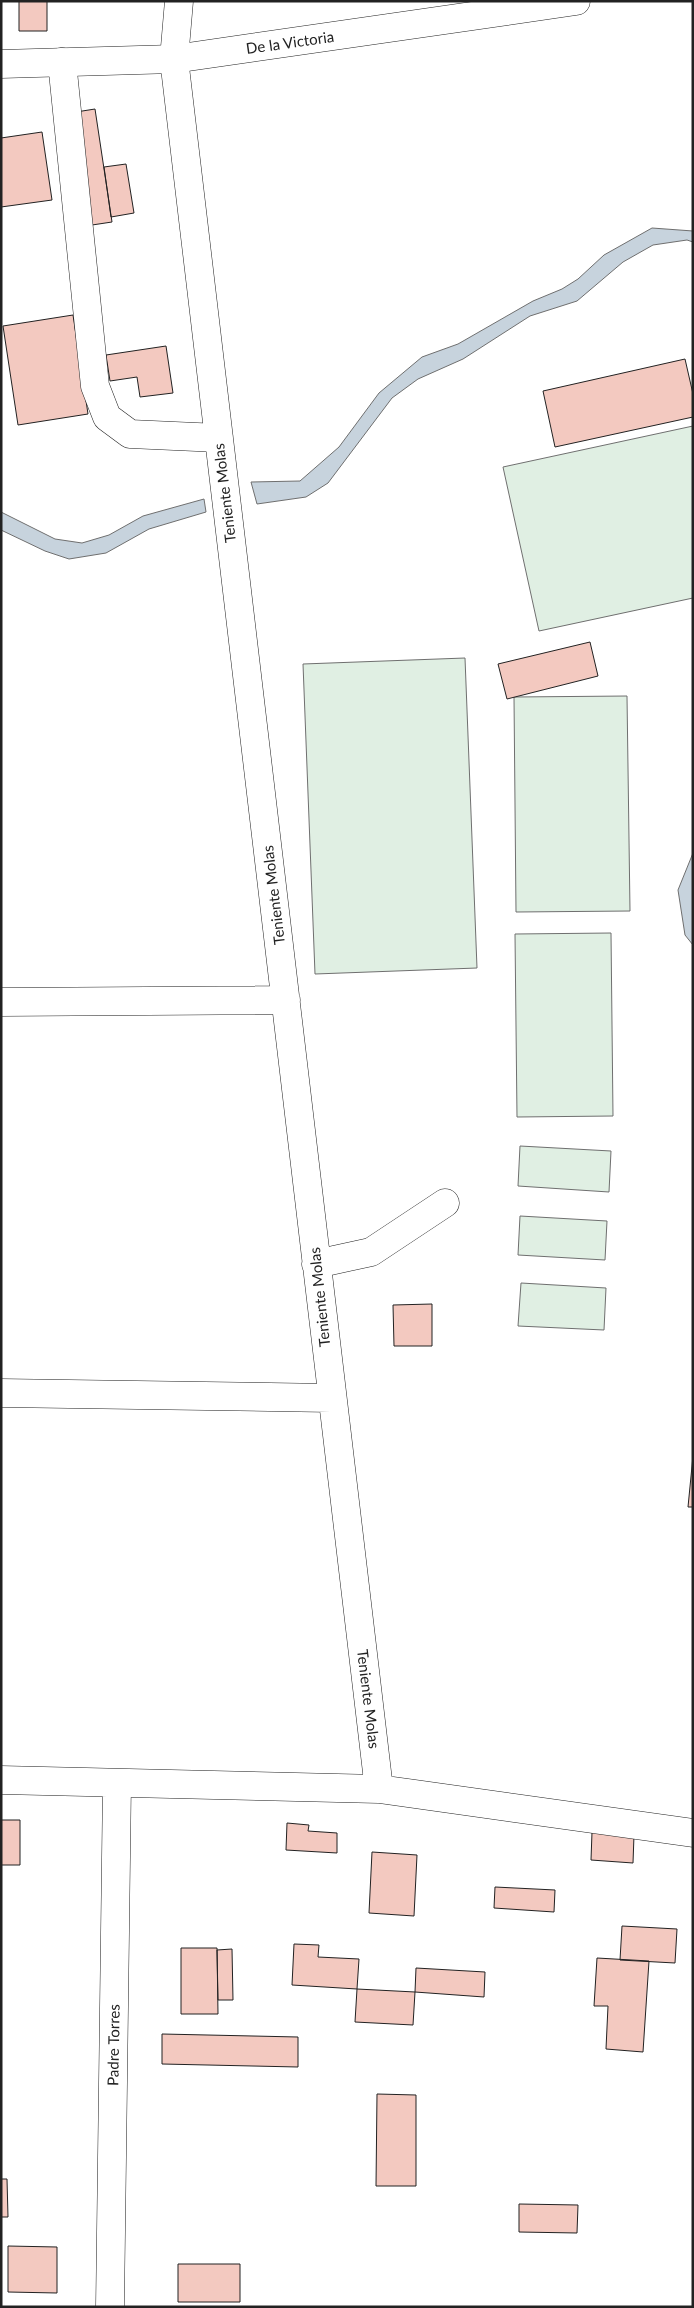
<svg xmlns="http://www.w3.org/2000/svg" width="694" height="2308" font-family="Lato,sans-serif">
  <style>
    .green { fill: #e0efe3; stroke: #6f6f6f }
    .water { fill: #c7d3dd; stroke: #6f6f6f }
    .building { fill: #f3c9c0; stroke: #222 }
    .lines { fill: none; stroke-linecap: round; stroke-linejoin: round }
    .minor-casing { stroke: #222; stroke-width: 29 }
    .major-casing { stroke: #222; stroke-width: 29 }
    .minor { stroke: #fff; stroke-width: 28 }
    .major { stroke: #fff; stroke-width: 28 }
    .labels { text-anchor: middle; stroke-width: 4; stroke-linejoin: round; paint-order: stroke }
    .street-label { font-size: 15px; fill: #222; stroke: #fff }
  </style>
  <rect width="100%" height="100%" fill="#fff"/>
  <path class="green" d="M693,426V598L539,631L503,467Z
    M465,658L477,968L315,974L303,664Z
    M627,696L630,911L516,912L514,697Z
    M611,933L613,1116L517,1117L515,934Z
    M520,1146L611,1151L609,1192L518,1186Z
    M520,1216L607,1221L605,1260L518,1255Z
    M521,1283L606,1288L604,1330L518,1326Z"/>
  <path class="water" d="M652,228L693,231V242L687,240L653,245L623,262L577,301L530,316L463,359L418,379L392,398L328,483L306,497L257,504L251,482L300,481L339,447L379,393L422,357L458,344L533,301L562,289L578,279L604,255Z
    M204,499L206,512L149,529L106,553L69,559L45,551L1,530V512L55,539L82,543L109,535L143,516Z
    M693,853V945L685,935L678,890Z"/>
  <path class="building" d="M19,1H47V31H19Z
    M95,109L112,222L92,225L76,112Z
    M42,132L52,200L1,207V138Z
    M126,164L134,213L111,217L104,167Z
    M73,315L88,414L18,425L3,326Z
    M166,346L173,393L140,397L137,377L110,381L106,355Z
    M685,359L693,394V417L555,447L543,391Z
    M590,642L598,676L507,699L498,664Z
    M432,1304V1346H394L393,1305Z
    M693,1456V1507H688Z
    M1,1820H20V1865H1Z
    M287,1823L309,1825L308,1831L337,1833V1853L286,1850Z
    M592,1832L634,1835L633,1863L591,1860Z
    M372,1852L417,1855L414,1916L369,1913Z
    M495,1887L555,1890L554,1912L494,1908Z
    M622,1926L677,1929L675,1963L620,1960Z
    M294,1944L319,1945L318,1957L359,1959L357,1989L292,1985Z
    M181,1948H217L218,2014H181Z
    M232,1949L233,2000H218L217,1950Z
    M597,1958L649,1961L643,2052L606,2049L608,2006H594Z
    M416,1968L485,1972L484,1997L415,1992Z
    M357,1989L415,1992L413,2025L355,2022Z
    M162,2034L298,2037V2067L162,2064Z
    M377,2094L416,2095V2186H376Z
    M1,2179H7L8,2217H1Z
    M519,2204L578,2205L577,2233L519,2232Z
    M8,2246L57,2247V2293L8,2292Z
    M178,2264H240V2302H178Z"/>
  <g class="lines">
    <defs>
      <path id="minor" d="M179,1L174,59C242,636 308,1213 379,1789
        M62,62L95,386L107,417L130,434L219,438
        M1,1002L286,1000
        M316,1264L371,1252L445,1203
        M1,1393L331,1398
        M1,1780L379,1789L693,1833
        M110,2307L117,1783"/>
      <path id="major" d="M1,64L174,59L576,1"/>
    </defs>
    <use href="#minor" class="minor-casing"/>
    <use href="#major" class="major-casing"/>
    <use href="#minor" class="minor"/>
    <use href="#major" class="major"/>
  </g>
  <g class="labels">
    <g class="street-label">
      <text transform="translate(290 43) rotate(-8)" y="5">De la Victoria</text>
      <text transform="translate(225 493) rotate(-97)" y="5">Teniente Molas</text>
      <text transform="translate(274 895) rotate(-97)" y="5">Teniente Molas</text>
      <text transform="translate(320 1297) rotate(-96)" y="5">Teniente Molas</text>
      <text transform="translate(368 1699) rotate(83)" y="5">Teniente Molas</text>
      <text transform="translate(114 2045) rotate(-89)" y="5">Padre Torres</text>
    </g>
  </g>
  <rect width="694" height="2308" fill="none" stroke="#222222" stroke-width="5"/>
</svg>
